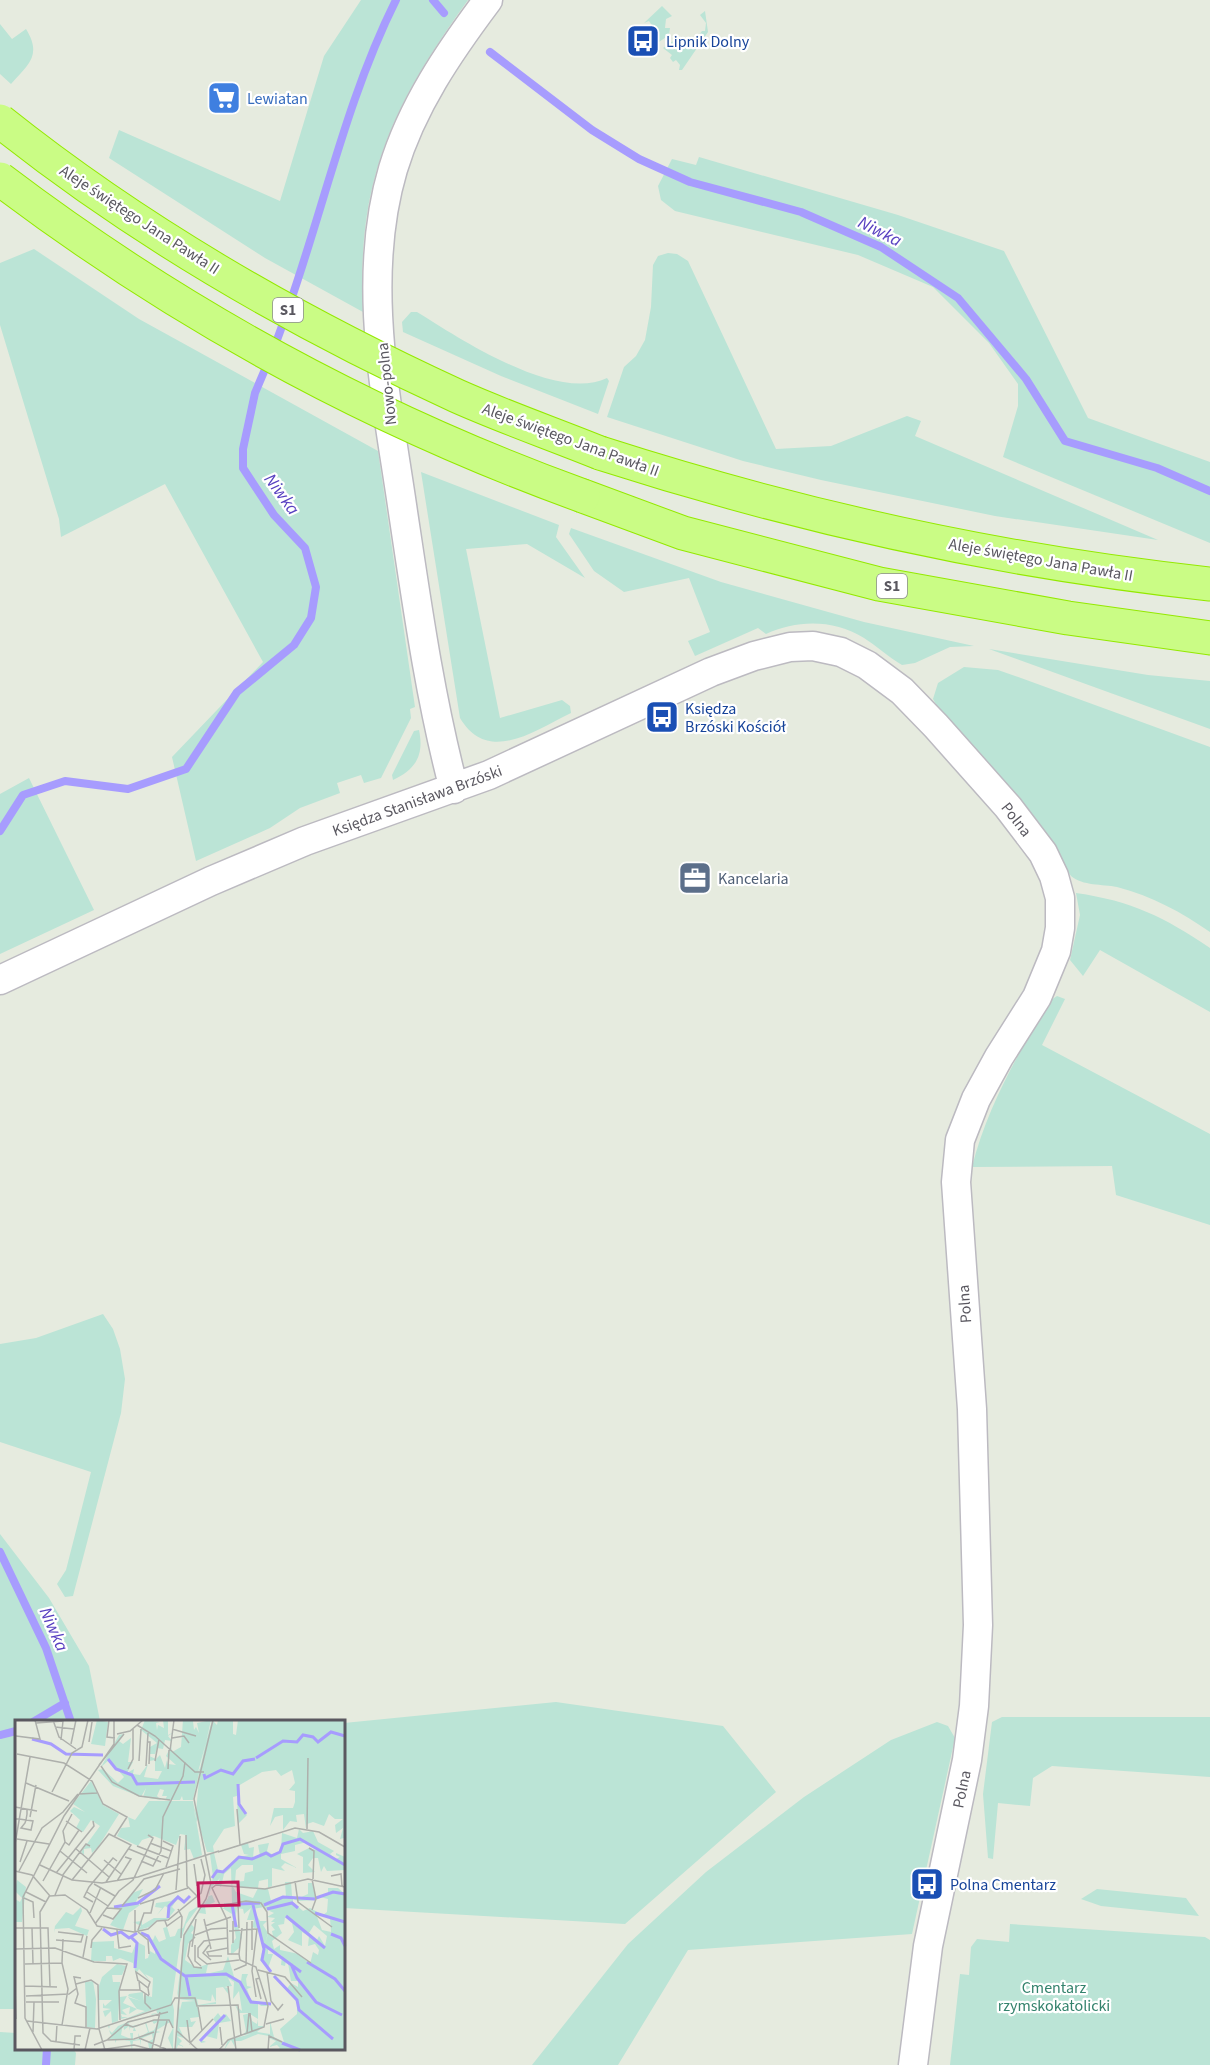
<svg xmlns="http://www.w3.org/2000/svg" width="1210" height="2065" font-family="'Source Sans 3',sans-serif">
  <style>
    .green { fill: #bbe4d6 }
    .lines { fill: none; stroke-linecap: round; stroke-linejoin: round }
    .stream { stroke: #a79cfe; stroke-width: 8 }
    .minor-casing { stroke: #bcbac1; stroke-width: 31 }
    .highway-casing { stroke: #94e901; stroke-width: 35 }
    .minor { stroke: #fff; stroke-width: 28 }
    .highway { stroke: #cafc85; stroke-width: 33 }
    .highway-bridge-casing { stroke: #94e901; stroke-width: 35; stroke-linecap: butt }
    .highway-bridge { stroke: #cafc85; stroke-width: 33 }
    .labels { text-anchor: middle; stroke-width: 4.5; stroke-linejoin: round; paint-order: stroke }
    .shield { fill: #fff; stroke: #8c8a90; stroke-width: 1.5 }
    .shield-label { font-size: 15px; font-weight: bold; fill: #5a5860 }
    .transit-label { font-size: 16px; fill: #164399; stroke: #fff; text-anchor: start }
    .shop-label { font-size: 16px; fill: #366cbe; stroke: #fff; text-anchor: start }
    .street-label { font-size: 16px; fill: #5a5860; stroke: #fff }
    .service-label { font-size: 16px; fill: #4e5e75; stroke: #fff; text-anchor: start }
    .park-label { font-size: 16px; fill: #34836d; stroke: #fff }
    .water-label { font-size: 18px; font-style: italic; fill: #5840c1; stroke: #fff }
    .inset-river { fill: none; stroke: #a79cfe; stroke-width: 3 }
    .inset-road { fill: none; stroke: #aeb0ac; stroke-width: 1.5 }
    .view { fill: #c2185b; fill-opacity: 0.15; stroke: #c2185b; stroke-width: 3 }
    .inset-edge { fill: none; stroke: #5a5860; stroke-width: 3 }
  </style>
  <rect width="100%" height="100%" fill="#e6ebdf"/>
  <path class="green" d="M361,0H468C393,104 356,180 363,312L265,258L109,158L119,130L280,201L324,56Z
    M662,6L672,16L666,19L665,28H670L669,35L659,42L655,39L659,36L649,21L644,23Z
    M705,11L708,32L682,70H679L680,65L676,60L673,62L670,58L672,55L663,48L676,39L683,43V46H690L702,31H705L706,23L700,15Z
    M0,24L12,39L26,29C42,55 29,64 11,84L0,74Z
    M699,157L898,215L1004,251L1088,418L1210,462V543L1003,457L1018,406V384L989,343L933,287L858,255L675,211L661,200L658,186L672,159L696,165Z
    M34,249L139,319L378,451L415,707L410,709L411,718L381,778L364,783L361,775L337,783L340,793L300,808L270,828L196,861L172,757L263,662L165,484L61,537L59,519L0,325V263Z
    M668,253L677,254L688,261L776,449L831,446L907,416L921,421L915,436L1158,540L995,516L821,480L743,461L607,417L624,367L636,356L645,340L651,307L653,265L658,256Z
    M411,312H417C459,338 556,403 607,378L609,381L598,414L501,376L403,332L402,322Z
    M421,472L559,525L556,537L585,578L527,544L466,549L500,718L562,700L570,706L571,713C534,731 488,765 460,718Z
    M571,528L721,582L864,622L974,646L950,647L915,663L902,665C888,657 877,646 864,638C833,619 797,620 766,634L758,628L695,656L688,641L710,632L689,578L624,592L594,571L569,534Z
    M989,649L1148,675L1210,681V729Z
    M964,667L998,670L1021,678L1210,747V932C1181,912 1152,896 1117,887C1102,884 1083,886 1071,876C1030,815 990,762 938,708L933,699L938,683Z
    M419,730C424,754 417,769 393,780L392,775L414,731Z
    M29,778L94,910L0,954V794Z
    M1076,893C1132,901 1164,917 1210,948V1012L1100,950L1083,976L1070,960L1080,915Z
    M1057,996L1065,999L1042,1045L1210,1134V1225L1116,1195L1112,1166L972,1167C987,1107 1018,1055 1048,1002Z
    M103,1314L113,1329L120,1349L125,1379L121,1413L73,1596L65,1597L57,1584L66,1570L91,1472L0,1442V1344L36,1338Z
    M0,1534L49,1598L89,1666L100,1721L16,1722V2009H0Z
    M556,1702L723,1726L776,1792L625,1924L344,1908V1723Z
    M1002,1717H1210V1777L1052,1766L1033,1778L1030,1806L998,1803L993,1859L988,1858L983,1794L992,1722Z
    M937,1722L948,1726L955,1738L912,1934L688,1950L618,2065H532L628,1944L706,1872L804,1797L891,1740Z
    M1097,1889L1186,1898L1199,1916L1101,1906L1081,1899Z
    M1010,1924L1205,1937L1210,1940V2065H950L960,1974L969,1975L971,1947L977,1939L1009,1942Z
    M0,2032L16,2033V2048L73,2049L76,2053L75,2065H0Z"/>
  <g class="lines">
    <path class="stream" d="M433,0L444,13
      M490,52L592,130L639,159L690,182L801,212L881,247L958,298L1026,379L1065,441L1157,468L1210,491
      M290,303C325,202 348,96 396,0
      M274,348L285,318
      M0,831L23,795L65,781L128,789L186,769L237,692L294,645L311,618L316,587L305,548L274,515L243,468V449L255,393L269,360
      M0,1552L46,1648L71,1722
      M33,1722L65,1703
      M0,1735L16,1731
      M46,2065L47,2048"/>
    <defs>
      <path id="minor" d="M454,789C430,698 417,605 403,512C387,401 360,280 393,169C412,106 449,52 488,0
        M0,980L211,881L305,841L489,775L711,672L754,656L790,647L813,646L841,652L867,665L902,691L936,726L1008,807L1043,853L1054,876L1060,898V928L1056,951L1037,997L999,1057L976,1099L960,1140L956,1182L972,1409L978,1625L974,1706L967,1760L928,1946L913,2065"/>
      <path id="highway" d="M600,453C799,517 1003,562 1210,584
        M583,496L683,533L879,584L1068,618L1210,638"/>
    </defs>
    <use href="#minor" class="minor-casing"/>
    <use href="#highway" class="highway-casing"/>
    <use href="#minor" class="minor"/>
    <use href="#highway" class="highway"/>
    <defs>
      <path id="highway-bridge" d="M0,121C139,232 296,322 457,396C504,417 553,434 600,453
        M0,179C178,314 373,420 583,496"/>
    </defs>
    <use href="#highway-bridge" class="highway-bridge-casing"/>
    <use href="#highway-bridge" class="highway-bridge"/>
  </g>
  <defs>
    <symbol id="bus-square" viewBox="-11 -11 22 22"><rect x="-9" y="-9" width="18" height="18" rx="4" fill="#1a4fb4" stroke="#fff"/><path d="M-5-6H5V4H4V6H2V4H-2V6H-4V4H-5ZM-3.5-4V0h7V-4ZM-3.5 1.2v1.5H-2V1.2ZM2 1.2v1.5H3.5V1.2Z" fill="#fff"/></symbol>
    <symbol id="supermarket-square" viewBox="-11 -11 22 22"><rect x="-9" y="-9" width="18" height="18" rx="4" fill="#3f7fe0" stroke="#fff"/><path d="M-6-5.5h2.5l.6 2H6L4.5 2H-2.5L-4.4-4H-6ZM-1.5 3.2a1.3 1.3 0 1 0 .1 0ZM3 3.2a1.3 1.3 0 1 0 .1 0Z" fill="#fff"/></symbol>
    <symbol id="office-square" viewBox="-11 -11 22 22"><rect x="-9" y="-9" width="18" height="18" rx="4" fill="#5c6f8a" stroke="#fff"/><path d="M-6-3h4V-5.5h4V-3h4V5H-6ZM-1-4.5V-3h2v-1.5ZM-6 0V1H6V0Z" fill="#fff"/></symbol>
  </defs>
  <g fill-rule="evenodd">
    <use href="#bus-square" x="624" y="22" width="38" height="38"/>
    <use href="#supermarket-square" x="205" y="79" width="38" height="38"/>
    <use href="#bus-square" x="643" y="698" width="38" height="38"/>
    <use href="#office-square" x="676" y="859" width="38" height="38"/>
    <use href="#bus-square" x="908" y="1865" width="38" height="38"/>
  </g>
  <g class="labels">
    <g class="shield">
      <rect x="273" y="298" width="30" height="24" rx="4.5"/>
      <rect x="877" y="574" width="30" height="24" rx="4.5"/>
    </g>
    <g class="shield-label">
      <text x="288" y="315">S1</text>
      <text x="892" y="591">S1</text>
    </g>
    <g class="transit-label">
      <text x="666" y="47">Lipnik Dolny</text>
      <text x="685" y="714">Księdza<tspan x="685" dy="18">Brzóski Kościół</tspan></text>
      <text x="950" y="1890">Polna Cmentarz</text>
    </g>
    <g class="shop-label">
      <text x="247" y="104">Lewiatan</text>
    </g>
    <g class="street-label">
      <text transform="translate(140 219) rotate(33)" y="6">Aleje świętego Jana Pawła II</text>
      <text transform="translate(386 384) rotate(-96)" y="6">Nowo-polna</text>
      <text transform="translate(571 439) rotate(20)" y="6">Aleje świętego Jana Pawła II</text>
      <text transform="translate(1041 559) rotate(10)" y="6">Aleje świętego Jana Pawła II</text>
      <text transform="translate(417 800) rotate(-20)" y="6">Księdza Stanisława Brzóski</text>
      <text transform="translate(1017 819) rotate(52)" y="6">Polna</text>
      <text transform="translate(964 1304) rotate(-94)" y="6">Polna</text>
      <text transform="translate(961 1789) rotate(-78)" y="6">Polna</text>
    </g>
    <g class="service-label">
      <text x="718" y="884">Kancelaria</text>
    </g>
    <g class="park-label">
      <text x="1054" y="1993">Cmentarz<tspan x="1054" dy="18">rzymskokatolicki</tspan></text>
    </g>
    <g class="water-label">
      <text transform="translate(880 231) rotate(27)" y="6">Niwka</text>
      <text transform="translate(282 494) rotate(54)" y="6">Niwka</text>
      <text transform="translate(54 1629) rotate(66)" y="6">Niwka</text>
    </g>
  </g>
  <g transform="translate(15 1720)">
    <rect width="330" height="330" fill="#e6ebdf"/>
    <path d="M82,0L93,2L90,26L76,24ZM130,0L145,2L141,3L142,10L143,5L149,8L148,0H153V15L159,12L153,16L157,21L150,20L148,29L142,28L140,34H135V27L142,23L126,10ZM168,0H181L178,1L179,10L181,7L184,13L182,3L196,0L178,80H168L167,76L165,80H150L152,76H147L149,70L145,69L142,76L146,80L128,77L131,68L126,77L98,66L83,50L88,49L103,63L109,57L94,40L86,47L104,15L108,14L104,21L108,24L116,18L113,42H118L112,53L119,49L118,54L125,55L133,44L129,57L143,59L147,51H140V40L134,41V36L141,39L145,35L150,48L152,40L153,44L161,45L151,36L156,26L157,32L166,27ZM197,0L202,5L203,0H218V14L221,15L223,0H330L329,118L325,119L328,108L321,113L320,105L328,99H320L314,94L309,106L298,102L292,104L291,109L289,94L281,95L282,102L275,101L268,110V95L260,97L255,106L259,88H278L280,82V71L274,70L280,63L277,50L266,56L261,50L247,52L223,66L224,85L232,95L223,104L222,76L218,77L220,106L209,109L198,126L199,132H192L182,98V102L180,96L179,87L181,93L185,48L183,52ZM76,61L88,85L104,94L83,127L77,133L76,128L69,129V135L66,132L85,106L76,100L68,112L61,108L65,100L55,91L59,87L70,92L58,84ZM134,81H178L187,135L179,139L175,129L169,130L171,115L165,114L161,125L139,116L127,120L123,126L102,116L106,108L115,107L113,97L120,100ZM284,109L288,113L298,111L303,122L319,131L315,134L321,139L325,137L321,135V133L330,137V150L312,151L309,146L306,152L303,138H298L293,145L300,152L288,153V137L282,134L294,128L311,133L292,122L280,125V131L266,134V139L282,148L270,143L266,147L270,151L257,148V166L253,168V159L244,161L243,168L222,167L219,161L217,165L221,172L238,178L243,168L253,169L256,181L271,177L270,162H276L277,176L282,179L293,174V163H297L301,180L283,181L278,179V182L288,191L295,188L308,195L312,192L313,179L305,177L313,174V168H323L330,174V330H262L265,328L262,325L254,327L261,321L254,318V326V316L243,314L226,321H219L220,327L216,320L209,330L213,320L236,314L228,315L231,311L228,295L235,293H224L220,285L227,291L224,271L218,279L219,262L213,258L217,266L209,267L213,268L214,275L208,267L201,268V282L197,274L196,281L182,279L183,285L201,282V284L189,285L190,294L189,286H183L186,302L184,297L175,298L176,302L181,301L177,307H164L169,318L162,316L167,321L164,324L170,327L163,325L161,330L163,281L165,290L167,282L180,281L163,279L169,278L163,277V273L162,277L169,216L193,178L198,157L195,134L199,133L203,150L207,151L224,137L234,135L229,134L226,125L233,123L234,128L239,127L238,138L245,136L243,125L254,123L252,131L258,135L266,130L267,113L282,118ZM227,145H238V151L230,153L229,161L220,162L221,150ZM216,148L217,183H209V188L204,186L217,194L221,218L216,225V235L224,228L227,217L220,199L222,188L228,189L229,194L236,188L232,200H239L237,207L244,209L248,229L245,240L253,248L258,234H253V230H257L267,236L266,245L270,246L271,241L273,243L276,261H283V267L276,263L271,270L266,261L258,256L282,282V294L265,309L269,322L259,317L255,301V314L242,312L249,306H243V299L242,304L237,301L235,294L243,299V283L246,286H253V284L236,280L232,269L237,267L232,266L231,259L233,254H227L226,261L220,260L213,236L208,250L195,253H191L193,244L181,248L170,240L173,224L180,216L176,213L180,208L175,203L184,193L191,194L190,186L200,182L197,175L194,176L196,168L205,158L202,165L206,167L209,154ZM255,186L248,188L259,193L252,197L260,198L256,202H260L256,205L260,210L257,211L258,216L253,214L250,224L253,213L248,205L252,201H245L238,189ZM301,194L315,198L316,212L307,210ZM270,197L277,203L279,212L273,220L287,226V212L294,216L293,226L300,224L304,230L303,235L298,232L295,244L284,234L265,230V225L259,229L257,221L267,213L263,205L269,204ZM299,205L312,216L310,226L304,216L302,220L294,213ZM2,160L11,167L7,202H0V179L5,182L7,178L0,171ZM128,169L120,183L125,185L114,193L108,210L95,205L106,188L95,187H107L117,173ZM163,175L168,181L162,179L157,187L160,190L152,200H142L134,207L121,211L126,206L118,202L127,201V205L139,198H152L153,188L150,186L142,195L147,188L140,187L141,183L156,181ZM185,185L171,204L165,223L157,280L159,290L158,330L153,318L158,308L155,302L140,311L146,312L140,313L139,324L136,329L138,328L139,330H131L134,328L133,322L138,319L137,314L125,319L126,320L125,326V320L118,321L117,330L115,321L102,319L100,323V319H93L97,316L95,313L94,310L97,313L103,306L113,302L115,306L124,305V306L119,307L121,311H118L119,307L115,308V311L114,306L109,310L108,304L106,315L116,319L115,313H118V320L124,319L123,313L125,317L133,312L130,303L134,301L135,302H131L134,312L139,310L144,301L139,304L137,301L145,299V295L143,293L137,295L136,294L142,293L141,289L134,291L95,305L94,309L93,306L130,291L122,289L114,294L115,287L107,290L112,295L106,294L107,297H113L106,299L105,277L112,276L108,283L122,289L113,277L126,281L113,276L114,274L128,272V281L129,275L137,277L138,258L130,254L136,262L124,249L121,254L118,243L105,238L98,241L97,236H91V241H76L77,222L99,221V228L117,233L121,223L104,211L116,217L126,212L138,220L140,215L144,222L151,219L148,208L152,207L155,217L160,216L163,209L168,208L174,192ZM123,213L132,217L140,230V234L135,231L133,238L130,239V226L116,219ZM66,187L67,191L60,206L74,210L72,216L54,208L40,209L39,213L40,206L51,192L58,195ZM102,244L111,246L107,255H97L98,262H105L103,301L97,303L96,291L90,297L88,291L96,289L88,288V283L90,286L97,280H84V266L87,257ZM78,261L81,279L80,308L72,307L70,262ZM203,293L206,297L211,294L216,301L204,303L202,319L191,316L186,320L191,322L186,323L185,320L201,303L198,299Z" fill="#bbe4d6" fill-rule="evenodd"/>
    <path class="inset-river" d="M17,19L36,24L51,34L88,35M241,38L268,21L282,22L288,15L298,17L303,22L316,12L330,16M93,39L101,49L117,55L122,64L180,62M189,54L190,58L206,50L218,54L228,41L240,39M223,64L224,84L231,94M197,158L202,151L208,152L224,137L237,139L251,133L256,136L265,132L268,124L285,119L330,145M301,178L318,172L330,174M217,184L221,207M225,184L245,183M238,185L249,229L247,240L256,252M249,185L268,177L300,179M99,187L123,183L145,166M252,189L277,183L283,188M300,193L330,202M271,196L310,228M153,198L154,186L163,177L169,182L175,176M88,209L96,215L106,212L114,218L122,213M126,213L133,216L146,239L170,256L211,254L225,262L236,282L256,284M316,214L326,218L330,226M116,217L122,223L120,248M248,224L286,252M292,242L320,259L330,271M276,244L282,258L301,282L327,295M171,256L175,276M259,256L282,280L284,290L318,319M185,321L210,295M267,323L285,330"/>
    <path class="inset-road" d="M38,0L44,17L61,29M94,0L92,17L100,18M21,3L48,1M122,5L140,16L180,52H189M40,7L59,9M157,9L181,16M0,10V40M102,14L115,11L128,0M1,16L25,19L20,0M157,18L169,16L174,23M46,20L48,1M74,22L77,2M132,22H135L134,44M56,24L61,0M155,31L159,0M2,34L49,43L77,61L88,84L112,97L99,117M124,41L126,9M140,41L144,19M84,45L109,14M86,46L97,62L124,76L155,80M131,46L133,13M113,49L118,39V9M153,49L154,30M11,63L54,81M37,72L57,33L67,27L73,0M64,74L82,73M0,87L22,91M222,89L225,125M15,97L21,65M0,99H4L18,101L16,110L6,108L10,103L11,100L12,94V90M51,101L67,112M292,109L293,38M171,115L172,166L182,176M2,119L34,124M148,121L158,126L151,147M50,122L54,125L64,110M135,123L156,131M0,124L15,37M122,126L153,138M60,128L94,157M294,128L299,131L298,159M114,129L146,142M45,131L72,153M203,132L280,108L304,112L330,127M89,140L106,154M126,141L138,146L146,131L148,97L168,56L170,42M5,142L12,121M179,144L182,166M25,145L57,160L87,163L123,157L204,131M0,151L17,155L35,176L50,175L72,190L82,206L119,212L133,209L142,201L153,200L186,173L190,155L186,139M4,151L27,108L48,92L63,74M41,153L79,106L78,101M47,156L71,124L75,126M316,156L326,154L327,166M57,160L94,114L116,125L91,162M28,161L50,122L48,111L57,94M102,161L116,139L110,137M280,161L283,182L317,207M79,164L100,176M161,170L165,116M11,172L31,182M72,172L93,186M35,175L25,192L28,313L36,321L65,325M40,175L48,156M9,178L18,182L19,198M123,178L140,170L149,153M78,182L69,177L74,167L98,138L102,141M125,184L173,168M223,184L224,208M107,186L129,159L165,149M204,186L231,181L246,183L252,192L253,213L296,243M163,189L167,197L166,218M297,190L301,179L297,159M75,193L86,167M88,195L98,199L106,189L92,188M189,199L196,229M150,201L152,206L166,196M218,201V223M237,201V230M80,204L104,171L118,160L138,118L133,115M190,206L216,197M0,208H33L35,266M17,208L18,244M102,210L104,228L116,226M123,210L129,193H136L139,179M120,211V190M214,211L242,209L237,251L241,277M123,212L133,220L134,234M180,215L196,209L213,208M180,217L175,222L173,236L179,247L187,248M213,218L189,221L183,228V237L192,244L224,240M41,220L66,222L68,215L43,212M180,225V241L186,246M194,225L188,233L196,240M177,227L181,199M76,228L77,220L87,208M0,229L40,228L79,242L112,244L104,271L105,300M224,234L227,208M207,236H194L192,232L213,228M68,237L72,216M10,244L47,243M219,250L231,245L232,202M243,250L270,257L287,277M252,252L256,281L263,290L268,284M66,258L59,257L63,274L60,283L71,287V307M245,258L241,259L246,279M123,261L121,252L135,262L133,268M61,264L76,260L83,265L84,309L90,330M0,266L1,299M10,266L42,267M213,266L221,330M105,270H125L134,276M125,270L124,261L133,268L134,275M130,273V283L136,289M11,276L54,274L62,268M11,282H44M183,287L187,311M235,293L237,312M172,300L175,323L198,299M12,301L82,309L156,285L160,278H180L182,286L223,285L226,316M110,304L118,307L139,300H154L158,308M251,304L269,299M47,305L53,269L47,243L48,219M205,307L207,325M162,311L183,330M18,312L19,282M232,313L234,293M124,318L151,329M92,320L113,302L153,292M41,322L42,304M79,325L92,320L119,319L139,312M145,328L152,301M137,329L145,292M27,330L10,298L8,177L49,96L99,24V0M59,330L60,316H66M70,330L75,308M84,330L119,325L138,330M160,330L169,215L191,179L196,163L179,79L198,0M204,330L213,320L249,307L253,286L241,247L225,240L224,234H213L212,200L197,168L201,165L250,169L293,159L330,167M253,330L254,316L267,322"/>
    <path class="view" d="M223,162L224,185L184,186L183,163Z"/>
    <rect width="330" height="330" class="inset-edge"/>
  </g>
</svg>
